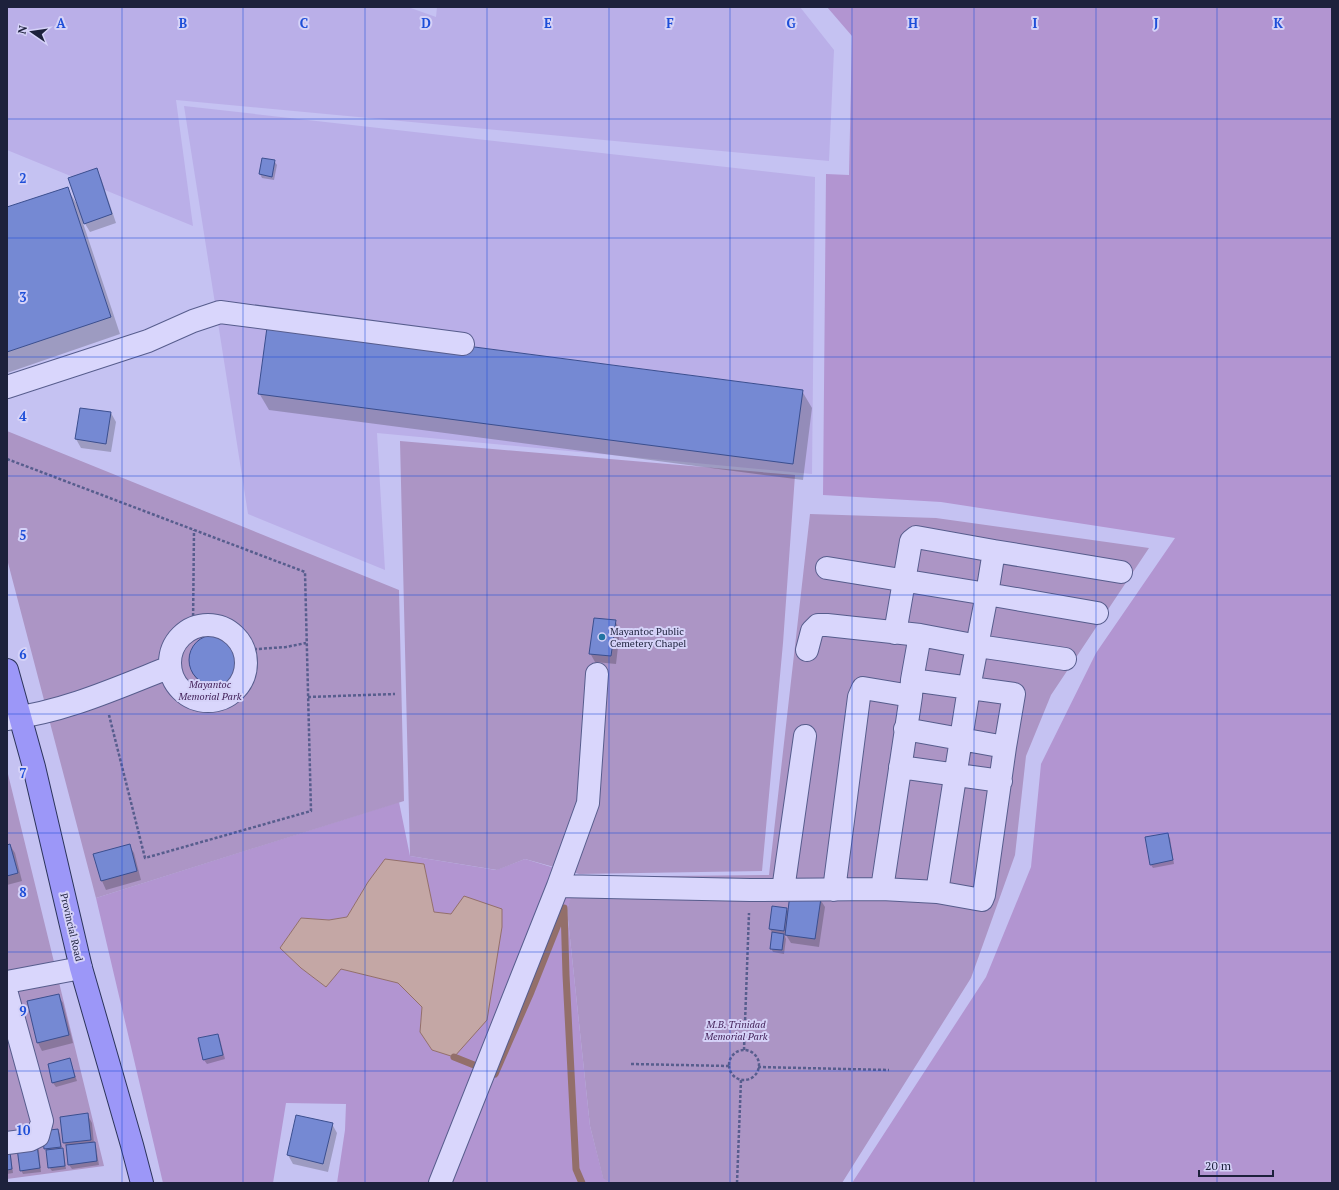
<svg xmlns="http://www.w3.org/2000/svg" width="1339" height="1190" font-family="'PT Serif',serif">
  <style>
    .farmland { fill: #baafe8 }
    .green { fill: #b295d1; fill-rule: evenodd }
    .cemetery { fill: #ac95c5 }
    .water { fill: #c4a7a5; stroke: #936f6a }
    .shadow { fill: #0003 }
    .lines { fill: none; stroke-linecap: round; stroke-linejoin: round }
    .stream { stroke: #936f6a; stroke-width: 7 }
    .building { fill: #7589d3; stroke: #3b4f8f }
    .minor-casing { stroke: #575d8d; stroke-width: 24 }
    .major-casing { stroke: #2c345b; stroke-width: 24 }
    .path { stroke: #575d8d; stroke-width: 2.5; stroke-dasharray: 3 2; stroke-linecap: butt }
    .minor { stroke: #d9d6fc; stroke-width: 22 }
    .major { stroke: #9c97f8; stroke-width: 22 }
    .grid { fill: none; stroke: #1d4ed8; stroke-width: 1; stroke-opacity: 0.55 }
    .poi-dot { fill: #2274a2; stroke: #d5d2f8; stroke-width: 1.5 }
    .labels { text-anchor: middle; stroke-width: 4; stroke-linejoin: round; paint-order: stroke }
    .poi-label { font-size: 10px; fill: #1d213c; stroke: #d5d2f8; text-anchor: start }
    .park-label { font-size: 10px; font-style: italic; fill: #44225a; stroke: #d5d2f8 }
    .street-label { font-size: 10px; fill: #1d213c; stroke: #d5d2f8 }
    .grid-label { font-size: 13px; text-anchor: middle; font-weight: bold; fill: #1d4ed8; stroke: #d5d2f8; stroke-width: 4; stroke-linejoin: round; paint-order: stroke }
  </style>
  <rect width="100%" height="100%" fill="#c5c2f2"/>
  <path class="farmland" d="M7,7H408L436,17L437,7H800L834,50L829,161L176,100L193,226L7,150Z
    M184,106L815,177L812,474L377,433L385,570L248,514Z"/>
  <path class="green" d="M827,7H1332V1183H852L986,977L1031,867L1041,764L1096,653L1175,538L941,502L823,495L826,174L849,175L852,36Z
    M399,802L410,856L496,870L525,859L558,869L575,887L567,910L590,1126L603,1177L609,1183H337L345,1130L346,1104L286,1103L273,1183H163L96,898ZM425,869L434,912L451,914L502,927L497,953L454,1057L432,1050L420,1032L422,1007L398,983L341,969L326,987L301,968L280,948L301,918L329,920L347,917L368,882Z"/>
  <path class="cemetery" d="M7,431L399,590L404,801L96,898L7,559Z
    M400,441L795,475L783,643L762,871L579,874L525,859L497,870L410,856Z
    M810,514L936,518L1149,548L1051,695L1026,756L1015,855L971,978L842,1183H609L603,1178L590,1126L567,910L577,877L769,875Z
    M7,770L104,1166L7,1179Z"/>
  <path class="water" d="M385,859L424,864L434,912L451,914L464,896L502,909V927L487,1020L454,1057L432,1050L420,1032L422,1007L398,983L341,969L326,987L301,968L280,948L301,918L329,920L347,917L368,882Z"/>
  <path class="shadow" d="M263,159L274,161L277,165L274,180L262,178L260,174Z
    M96,169L101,178L116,223L90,232L84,222L83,223L120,334L7,373V208L67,188L78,206Z
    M802,391L812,408L803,480L269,410L259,393Z
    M81,409L111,413L116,422L111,452L81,448L76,439Z
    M615,621L620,630L616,664L595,662L590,653Z
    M212,636L220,637L227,640L233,645L242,661L243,669L242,677L239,685L233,690L225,693L218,694L210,693L203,688L192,673L190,665L189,657L192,649L197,642L204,638Z
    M1167,834L1170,838L1174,864L1153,868L1151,865Z
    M10,845L15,853L22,881L7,885V846Z
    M129,845L134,853L141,880L106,890L102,881L94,855Z
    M820,899L825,907L819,947L791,943L786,935L784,934L786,939L784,954L773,952L771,948L772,933L770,929L787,909L789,913Z
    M58,995L63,1003L73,1043L42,1051L38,1043Z
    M218,1035L220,1039L225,1059L207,1064L204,1060L200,1039Z
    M70,1059L77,1081L56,1087L53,1083L49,1065Z
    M87,1114L92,1123L94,1143L96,1147L99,1165L72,1169L69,1165L68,1150L64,1143L61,1118Z
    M297,1116L332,1124L337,1133L328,1172L293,1164L288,1155Z
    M58,1130L60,1134L62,1149L64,1153L66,1169L52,1171L49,1167L48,1153L45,1149Z
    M36,1146L39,1150L41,1172L23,1174L21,1170Z
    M7,1153H9L11,1157L13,1173L7,1174Z"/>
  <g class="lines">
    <path class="stream" d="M564,908L566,975L576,1169L582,1183
      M454,1057L474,1065
      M490,1071L495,1074L531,992L563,912"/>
  </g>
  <path class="building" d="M262,158L275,160L272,177L259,174Z
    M97,168L112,214L84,224L68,178Z
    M68,187L111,317L7,352V207Z
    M268,320L803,390L793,464L258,394Z
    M80,408L111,412L106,444L75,439Z
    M594,618L616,620L611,656L589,654Z
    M189 660a25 25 0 1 1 50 0a25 25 0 1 1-50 0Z
    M1168,833L1173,860L1150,865L1145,837Z
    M10,844L18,873L7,876V845Z
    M130,844L137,871L101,881L93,854Z
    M790,894L821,898L815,939L785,935Z
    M772,906L787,908L784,931L769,929Z
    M772,932L784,934L782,950L770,949Z
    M59,994L69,1035L37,1043L27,1001Z
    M218,1034L223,1055L203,1060L198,1038Z
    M70,1058L75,1077L52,1083L48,1064Z
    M88,1113L91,1140L63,1143L60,1117Z
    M296,1115L333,1123L323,1164L287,1155Z
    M58,1129L61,1147L44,1149L42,1131Z
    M95,1142L97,1161L68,1165L66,1145Z
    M37,1145L40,1168L20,1171L17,1148Z
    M63,1148L65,1166L48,1168L46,1150Z
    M7,1152H10L12,1169L7,1170Z"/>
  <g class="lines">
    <defs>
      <path id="minor" d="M7,387L148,341L193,321L220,312L463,344
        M994,551L1121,572
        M827,568L987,594L994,551L916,537L911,541L895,633
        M170 663a38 38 0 1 1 76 0a38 38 0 1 1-76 0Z
        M807,650L812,631L818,625H827L920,635L978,646L1065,659
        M7,719C64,712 117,688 170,667
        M905,729L1005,747
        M900,767L1001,781
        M558,886L750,890L882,889L937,892L982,900L984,895L1005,747L1014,694L912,680
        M882,889L911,696L912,680L920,635
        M783,890L805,736
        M834,890L859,697L863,688L911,696
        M937,892L969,688L987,594L1097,613
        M7,982L81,968
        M7,994L42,1121L38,1136L30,1140L7,1143
        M440,1183L558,886L588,803L597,674"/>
      <path id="major" d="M7,670L34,767L81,968L132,1145L142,1183"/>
    </defs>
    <use href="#minor" class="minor-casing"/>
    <use href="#major" class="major-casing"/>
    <path class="path" d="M7,459L305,572L311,811L145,858L109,715
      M193,626L194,530
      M244,650L286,647L306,643
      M308,697L395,694
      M744,1050L749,913
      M729 1065a15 15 0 1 1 30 0a15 15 0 1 1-30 0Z
      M631,1064L729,1066
      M758,1067L889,1070
      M737,1183L741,1080"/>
    <use href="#minor" class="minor"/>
    <use href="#major" class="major"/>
  </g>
  <path class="grid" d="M122,7V1183M243,7V1183M365,7V1183M487,7V1183M609,7V1183M730,7V1183M852,7V1183M974,7V1183M1096,7V1183M1217,7V1183M7,119H1332M7,238H1332M7,357H1332M7,476H1332M7,595H1332M7,714H1332M7,833H1332M7,952H1332M7,1071H1332"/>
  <circle class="poi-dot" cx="602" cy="637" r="4"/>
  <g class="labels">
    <g class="poi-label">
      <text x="610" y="635">Mayantoc Public<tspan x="610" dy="12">Cemetery Chapel</tspan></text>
    </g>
    <g class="park-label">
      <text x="210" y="688">Mayantoc<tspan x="210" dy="12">Memorial Park</tspan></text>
      <text x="736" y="1028">M.B. Trinidad<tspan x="736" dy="12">Memorial Park</tspan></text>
    </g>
    <g class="street-label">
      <text transform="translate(72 927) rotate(77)" y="4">Provincial Road</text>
    </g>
  </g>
  <g class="grid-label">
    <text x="61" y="28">A</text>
    <text x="183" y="28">B</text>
    <text x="304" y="28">C</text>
    <text x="426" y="28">D</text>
    <text x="548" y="28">E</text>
    <text x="670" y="28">F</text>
    <text x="791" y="28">G</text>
    <text x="913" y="28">H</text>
    <text x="1035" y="28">I</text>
    <text x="1156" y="28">J</text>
    <text x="1278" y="28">K</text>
    <text x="23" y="183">2</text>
    <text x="23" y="302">3</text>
    <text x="23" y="421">4</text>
    <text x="23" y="540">5</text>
    <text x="23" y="659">6</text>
    <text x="23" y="778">7</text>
    <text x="23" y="897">8</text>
    <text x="23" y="1016">9</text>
    <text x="23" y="1135">10</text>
  </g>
  <rect width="1339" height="1190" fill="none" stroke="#1d213c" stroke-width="16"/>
  <g transform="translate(32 32) rotate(283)" stroke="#d5d2f8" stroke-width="3" paint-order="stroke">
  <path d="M0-3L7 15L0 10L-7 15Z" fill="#1d213c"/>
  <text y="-6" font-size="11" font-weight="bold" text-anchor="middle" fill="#1d213c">N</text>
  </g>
  <path d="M1199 1170v6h74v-6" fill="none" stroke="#1d213c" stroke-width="2"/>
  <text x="1205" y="1170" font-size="12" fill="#1d213c" stroke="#d5d2f8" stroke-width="3" paint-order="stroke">20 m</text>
</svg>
